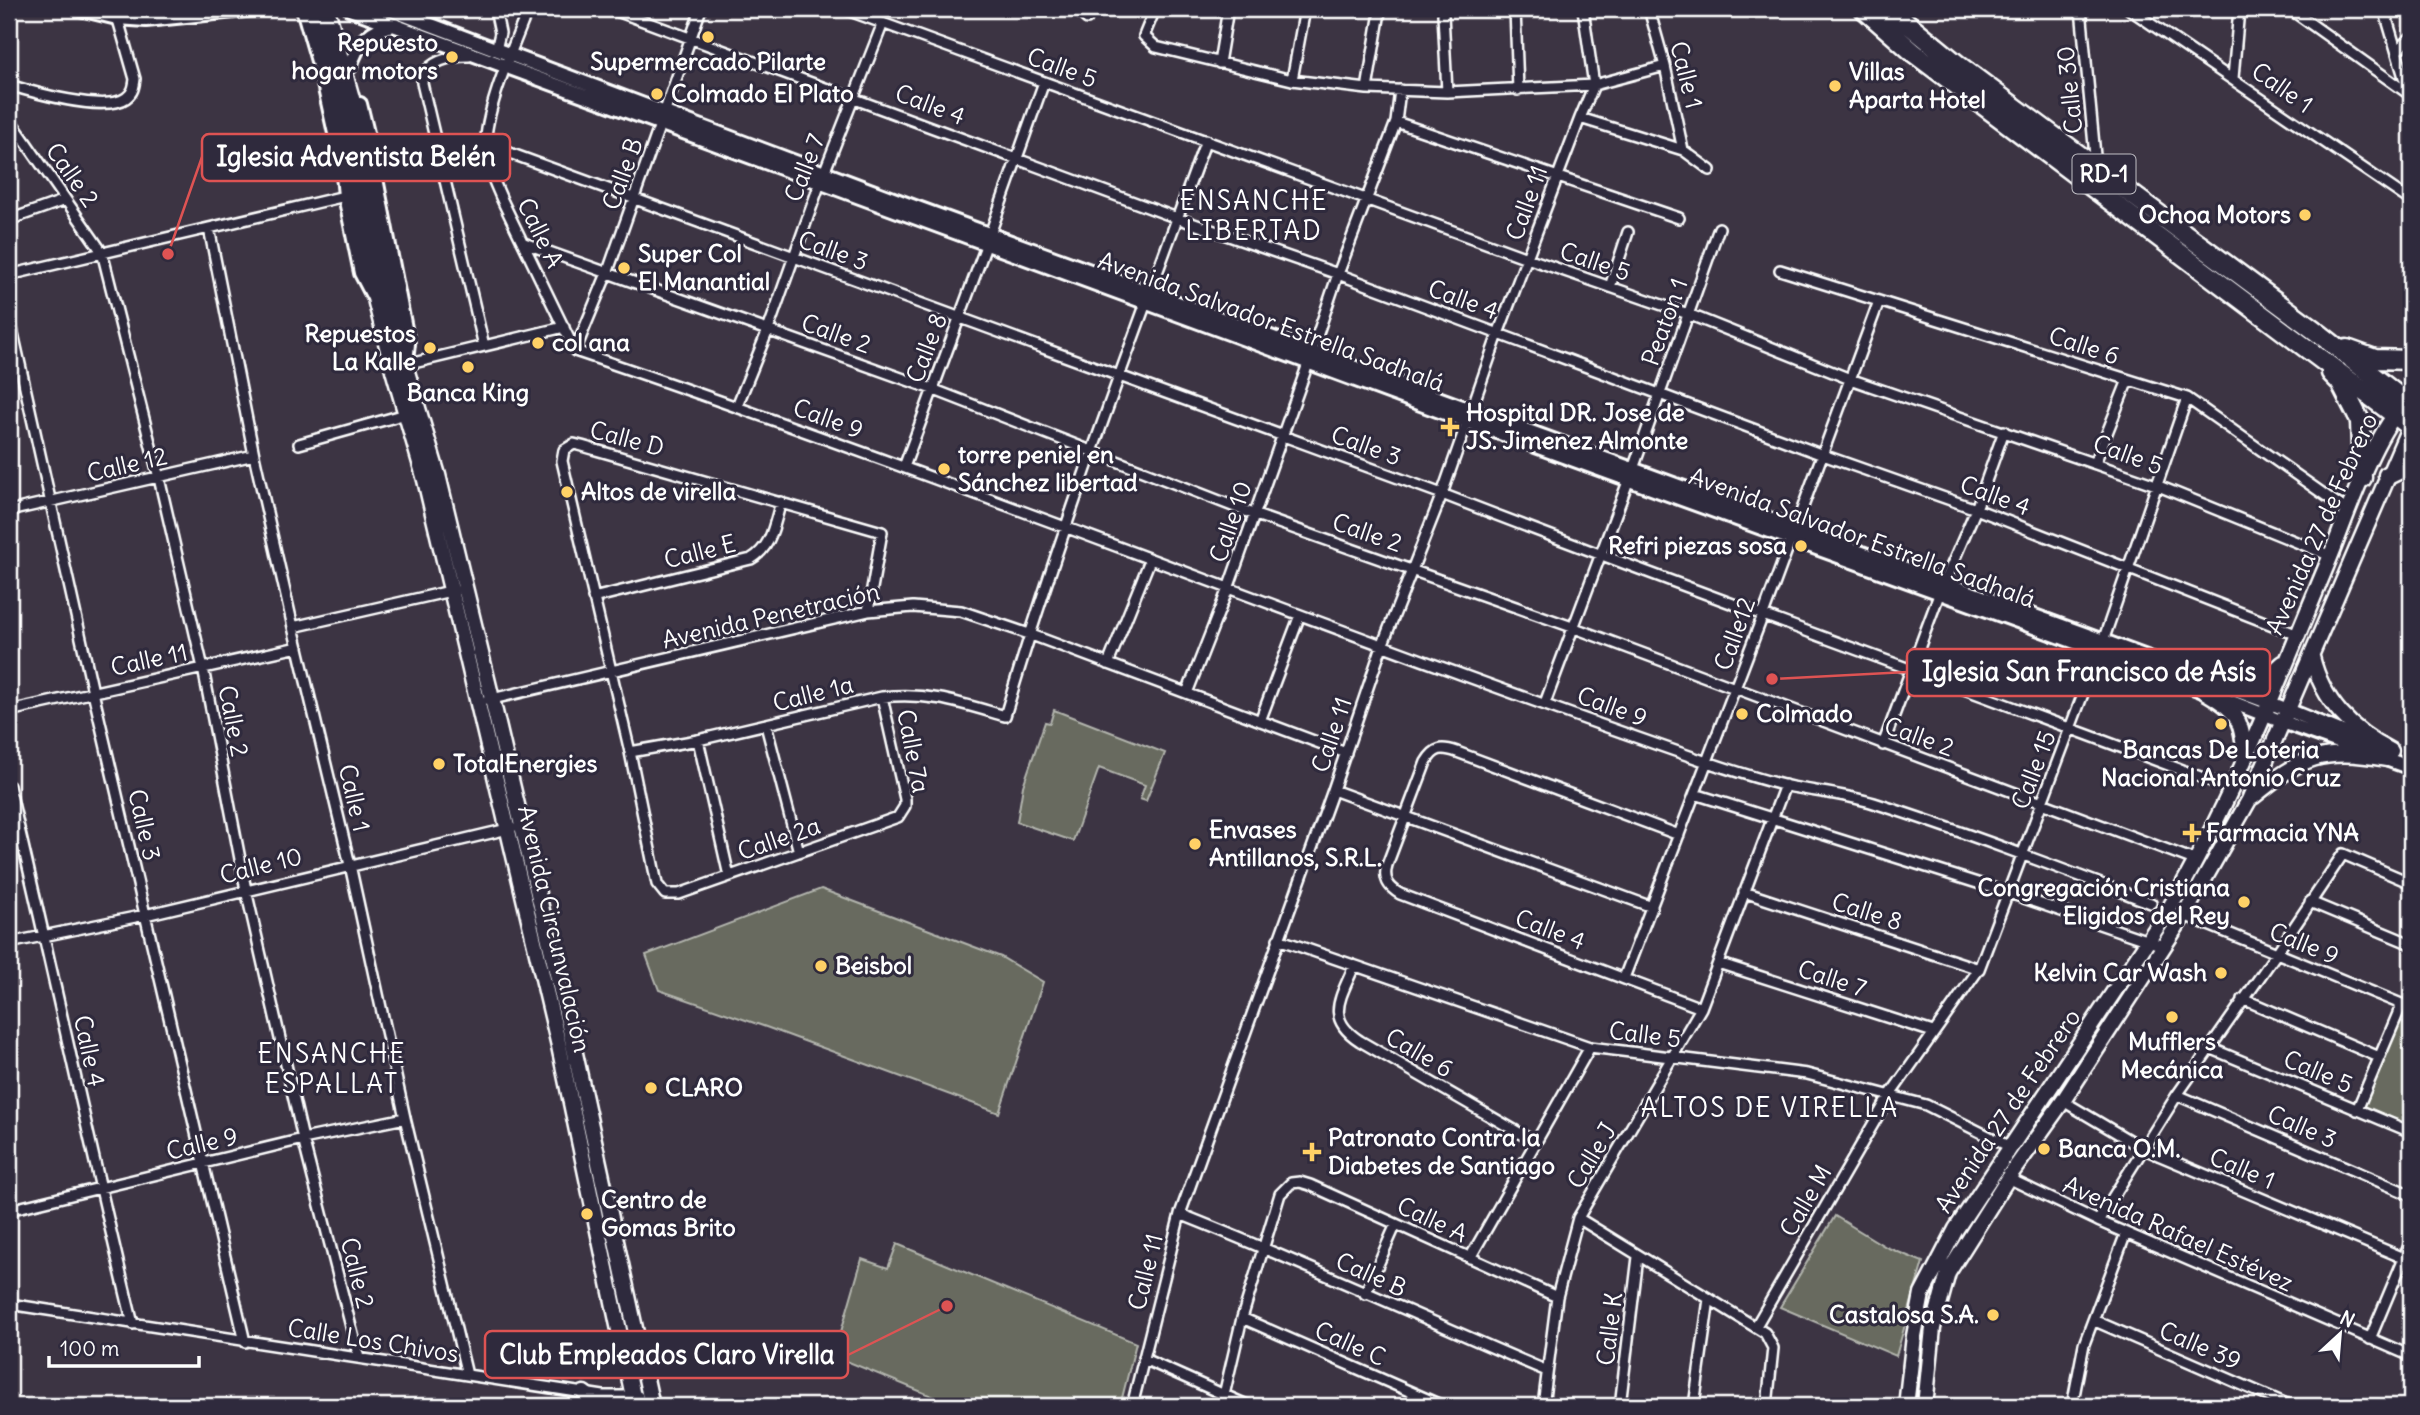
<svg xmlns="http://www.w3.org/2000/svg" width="2420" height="1415" font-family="Delius,sans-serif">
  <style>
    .green { fill: #676b5e; stroke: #b3b5ae; stroke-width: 2 }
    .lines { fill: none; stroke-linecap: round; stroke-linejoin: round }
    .street-casing { stroke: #fff; stroke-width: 14 }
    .secondary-casing { stroke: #fff; stroke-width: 18 }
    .primary-casing { stroke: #fff; stroke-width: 19 }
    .highway-casing { stroke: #fff; stroke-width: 23 }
    .street { stroke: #2f2a3d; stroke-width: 9 }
    .secondary { stroke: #2f2a3d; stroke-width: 12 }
    .primary { stroke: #2f2a3d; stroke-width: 14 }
    .highway { stroke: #2f2a3d; stroke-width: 18 }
    .poi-dot { fill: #ffd166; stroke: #2f2a3d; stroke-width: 2.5 }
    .labels { text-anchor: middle; stroke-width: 6; stroke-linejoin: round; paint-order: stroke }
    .shield { fill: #2f2a3d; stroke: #c1bfc5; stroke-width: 2 }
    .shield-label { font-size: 23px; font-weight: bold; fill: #fff }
    .poi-label { font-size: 24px; font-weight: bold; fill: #fff; stroke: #2f2a3d; text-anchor: start }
    .street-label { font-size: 24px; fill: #fff; stroke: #2f2a3d }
    .neighbourhood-label { font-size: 26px; letter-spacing: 2px; fill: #fff; stroke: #2f2a3d }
    .leader { fill: none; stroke: #de5353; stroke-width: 2.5 }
    .callout-dot { fill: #de5353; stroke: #2f2a3d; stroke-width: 2.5 }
    .callout { fill: #2f2a3d; stroke: #de5353; stroke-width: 2.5 }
    .callout-label { font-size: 26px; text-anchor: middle; font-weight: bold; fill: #fff }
  </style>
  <rect width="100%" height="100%" fill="#3c3443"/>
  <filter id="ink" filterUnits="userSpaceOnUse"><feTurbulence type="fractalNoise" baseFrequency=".0143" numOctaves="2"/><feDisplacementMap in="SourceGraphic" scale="14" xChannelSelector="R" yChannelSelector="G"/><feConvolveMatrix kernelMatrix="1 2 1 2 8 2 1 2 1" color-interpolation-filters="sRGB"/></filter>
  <g filter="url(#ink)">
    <path class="green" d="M1054,710L1165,753L1146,801L1140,799L1145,785L1099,768L1073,841L1017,822L1023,786L1045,722L1050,723Z
      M821,889L1001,957L1043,982L999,1113L766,1027L659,990L646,955Z
      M2400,1021L2411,1026V1132L2362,1111Z
      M1835,1216L1886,1247L1923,1262L1896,1356L1780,1307Z
      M897,1244L1136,1343L1120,1406H956L834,1356L862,1259L888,1268Z"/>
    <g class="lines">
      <defs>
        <path id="street" d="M495,9L500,33L496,50
          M528,9C515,43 482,116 486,150C487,168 496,186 503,202L575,351
          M611,9L1177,218L1338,274L1823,455L1976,509L2298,635
          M844,9L1527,258L1688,314L1850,379L2156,485L2331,556
          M1076,9L1087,19
          M1155,9L1144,36L1156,47L1292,80L1367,89L1447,92L1594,85L1665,66
          M1515,9L1518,90
          M1649,9L1665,66L1683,150
          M2081,9L2096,166
          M2129,9L2411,201
          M2290,9L2409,94
          M2384,9L2411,101
          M1443,14L1447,92
          M2397,51L2411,37
          M469,56C452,56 433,60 423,75L422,83L484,346
          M1219,63L1228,9
          M2233,78L2239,9
          M1292,80L1305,9
          M9,85C32,92 105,113 126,98C133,93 134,87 135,79L115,9
          M1367,89L1380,12
          M9,118L102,252L159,478L203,668L246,890L303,1139L359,1358
          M1580,118L1683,150L1710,170
          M1396,122L1679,218
          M485,144L1442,494C1704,596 1969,689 2232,789
          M9,220L65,200
          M209,228L254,455L293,627L350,865L405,1118L467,1375
          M990,234L1044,82
          M524,243L932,389L1253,514L1572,627L2197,861
          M1780,270L2187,398L2349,512
          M9,275L345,196
          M1610,287L1628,232
          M9,315L93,692L245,1342
          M575,351C954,479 1325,630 1704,761C1732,770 1763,781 1792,787C1819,792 1848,795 1874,803C1968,833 2059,868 2151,903
          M575,351L608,271L701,9
          M1312,351L1338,274L1396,122L1400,90
          M405,365L564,327
          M737,406L768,330L820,183L883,23
          M299,444L406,414
          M2095,463L2128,380
          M904,467L987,243
          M1633,469L1719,228
          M9,511L254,455
          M1944,583L1976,509L2004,431
          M593,598L751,559C772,547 774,524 781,502
          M868,611L882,532L582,446L574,444L564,450L562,461L630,752L657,884L665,894H679L898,817L905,806V799L882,697
          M293,627L455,590
          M1108,664L1150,560
          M1187,693L1229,586L1309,361
          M488,700L868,611L913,607L961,611L1029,634L1346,753
          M1545,703L1629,479
          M9,711L298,647
          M1260,721L1300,615
          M766,725L799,852
          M698,740L729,876
          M1883,745L1940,592
          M630,752L698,740L882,697C930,692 960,703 1005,716C1063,521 1136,331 1206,140
          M9,786C52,965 89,1145 133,1324
          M1333,790L1652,907
          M1695,794L2009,893L2163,946
          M1679,835L1457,752C1442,747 1435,747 1426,762L1387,865C1383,879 1388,887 1400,894L1701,1008
          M1744,892L1979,969
          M2310,902L2411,944
          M2184,915L2411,1008
          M1278,939L1590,1047L1807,1074L1926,1105L2010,1147V1150
          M9,943L145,915L512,828
          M1718,963L1933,1032
          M1354,966C1341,998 1324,1018 1360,1041L1535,1142
          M1624,978L1763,615L1879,301
          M2243,999L2379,1057
          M2210,1048L2411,1132
          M2177,1095L2411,1195
          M2063,1101L2144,1149L2411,1261
          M2357,1110L2402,1004
          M2008,1174V1178L2098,1221L2411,1356
          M9,1210L303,1139L405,1118
          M1180,1214C1304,1263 1424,1319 1547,1371
          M1578,1218L1765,1333L1773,1348L1767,1406
          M2098,1221L2177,1095L2276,954L2343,854L2411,883
          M1470,1258L1590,1047
          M1365,1294L1396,1224
          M9,1304L603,1396H638
          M1242,1318L1443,1406
          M2093,1320L2291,1406
          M1756,1326L1890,1095L1979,969L2103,641L2187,398
          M2370,1339L2411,1241
          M1144,1359L1249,1406
          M1224,1395L1242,1318L1280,1194L1291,1183L1300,1182L1310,1185L1557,1297
          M1132,1406L1180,1214L1333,790L1382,646L1442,494L1498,334L1580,118L1594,85L1583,9
          M1543,1406L1557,1297L1578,1218L1701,1008L1785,785
          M1620,1406L1638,1257
          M1694,1406L1709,1299
          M2072,1406L2084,1344L2126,1233"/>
        <path id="secondary" d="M80,9L117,18L146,20L255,9
          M303,9L322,75L342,165L345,196L361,273L373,296
          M350,9L1467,421L2100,651L2283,722L2411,768
          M389,9L904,203L2103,641L2268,702L2372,744
          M350,67C357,44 369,28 395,25
          M360,104L368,137L408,344L406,361"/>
        <path id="primary" d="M314,9L342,112L376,303L393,370L425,480L559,1046L635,1406
          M327,9L355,109L382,273L405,365L438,475L492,699L566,1012L652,1406
          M2312,657C2323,702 2351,730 2391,751
          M2219,684C2243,689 2265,681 2283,663
          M2205,692C2235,709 2243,719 2244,754
          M2253,797C2303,756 2321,748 2387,759
          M584,1393L601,1406
          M1906,1406L1914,1336L1922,1294L1956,1229L2169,909C2232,801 2278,682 2326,567C2346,520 2368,447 2400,408
          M1925,1406L1933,1328L1948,1273L2008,1178L2063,1101L2184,915L2249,800L2411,423"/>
        <path id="highway" d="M1864,9L1914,53L2411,427
          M1890,9L1958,65L2321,335L2411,406
          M2347,349L2375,359L2411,360
          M2331,373L2340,382L2360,421L2362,478
          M2388,475L2411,464"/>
      </defs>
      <use href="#street" class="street-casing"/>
      <use href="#secondary" class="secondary-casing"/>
      <use href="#primary" class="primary-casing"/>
      <use href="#highway" class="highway-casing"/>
      <use href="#street" class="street"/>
      <use href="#secondary" class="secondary"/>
      <use href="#primary" class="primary"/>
      <use href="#highway" class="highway"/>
    </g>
  </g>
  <g class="poi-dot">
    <circle cx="708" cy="37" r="7"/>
    <circle cx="452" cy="57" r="7"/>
    <circle cx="1835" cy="86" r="7"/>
    <circle cx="657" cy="94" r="7"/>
    <circle cx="2305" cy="215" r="7"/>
    <circle cx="624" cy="268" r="7"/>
    <circle cx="538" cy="343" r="7"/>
    <circle cx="430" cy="348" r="7"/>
    <circle cx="468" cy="367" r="7"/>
    <path d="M1446.5 416.5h7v7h7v7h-7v7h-7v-7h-7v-7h7z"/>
    <circle cx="944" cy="469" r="7"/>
    <circle cx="567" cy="492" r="7"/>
    <circle cx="1801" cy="546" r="7"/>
    <circle cx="1742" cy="714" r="7"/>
    <circle cx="2221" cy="724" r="7"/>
    <circle cx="439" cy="764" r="7"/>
    <path d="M2188.5 822.5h7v7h7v7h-7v7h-7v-7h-7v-7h7z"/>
    <circle cx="1195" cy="844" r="7"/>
    <circle cx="2244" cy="902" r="7"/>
    <circle cx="821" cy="966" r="7"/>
    <circle cx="2221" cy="973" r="7"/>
    <circle cx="2172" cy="1017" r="7"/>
    <circle cx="651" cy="1088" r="7"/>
    <circle cx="2044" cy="1149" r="7"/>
    <path d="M1308.5 1141.5h7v7h7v7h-7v7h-7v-7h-7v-7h7z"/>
    <circle cx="587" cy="1214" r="7"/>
    <circle cx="1993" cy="1315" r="7"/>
  </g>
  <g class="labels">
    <rect class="shield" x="2072.5" y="154.5" width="63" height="39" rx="5"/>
    <g class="shield-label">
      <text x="2104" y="182">RD-1</text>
    </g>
    <g class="poi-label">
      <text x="438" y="51" text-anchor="end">Repuesto<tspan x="438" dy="28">hogar motors</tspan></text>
      <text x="708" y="70" text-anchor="middle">Supermercado Pilarte</text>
      <text x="1849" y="80">Villas<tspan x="1849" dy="28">Aparta Hotel</tspan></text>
      <text x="671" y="102">Colmado El Plato</text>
      <text x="2291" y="223" text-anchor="end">Ochoa Motors</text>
      <text x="638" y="262">Super Col<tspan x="638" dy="28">El Manantial</tspan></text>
      <text x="416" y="342" text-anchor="end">Repuestos<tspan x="416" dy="28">La Kalle</tspan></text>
      <text x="552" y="351">col ana</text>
      <text x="468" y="401" text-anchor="middle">Banca King</text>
      <text x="1466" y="421">Hospital DR. Jose de<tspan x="1466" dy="28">JS. Jimenez Almonte</tspan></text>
      <text x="958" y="463">torre peniel en<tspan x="958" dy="28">Sánchez libertad</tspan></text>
      <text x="581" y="500">Altos de virella</text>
      <text x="1787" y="554" text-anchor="end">Refri piezas sosa</text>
      <text x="1756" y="722">Colmado</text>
      <text x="2221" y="758" text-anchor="middle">Bancas De Loteria<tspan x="2221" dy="28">Nacional Antonio Cruz</tspan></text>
      <text x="453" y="772">TotalEnergies</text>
      <text x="1209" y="838">Envases<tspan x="1209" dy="28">Antillanos, S.R.L.</tspan></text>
      <text x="2206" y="841">Farmacia YNA</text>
      <text x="2230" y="896" text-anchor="end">Congregación Cristiana<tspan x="2230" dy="28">Eligidos del Rey</tspan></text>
      <text x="835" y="974">Beisbol</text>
      <text x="2207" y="981" text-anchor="end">Kelvin Car Wash</text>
      <text x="2172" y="1050" text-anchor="middle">Mufflers<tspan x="2172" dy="28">Mecánica</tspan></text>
      <text x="665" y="1096">CLARO</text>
      <text x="1328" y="1146">Patronato Contra la<tspan x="1328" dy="28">Diabetes de Santiago</tspan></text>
      <text x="2058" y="1157">Banca O.M.</text>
      <text x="601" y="1208">Centro de<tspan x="601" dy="28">Gomas Brito</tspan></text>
      <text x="1979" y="1323" text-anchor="end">Castalosa S.A.</text>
    </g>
    <g class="street-label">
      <text transform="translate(1062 68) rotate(20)" y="8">Calle 5</text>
      <text transform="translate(1686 75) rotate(76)" y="8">Calle 1</text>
      <text transform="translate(2282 88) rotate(35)" y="8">Calle 1</text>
      <text transform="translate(2070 90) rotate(-96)" y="8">Calle 30</text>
      <text transform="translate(930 105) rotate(21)" y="8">Calle 4</text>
      <text transform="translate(805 168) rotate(-69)" y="8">Calle 7</text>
      <text transform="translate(623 174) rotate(-70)" y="8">Calle B</text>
      <text transform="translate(72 175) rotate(55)" y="8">Calle 2</text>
      <text transform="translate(1527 203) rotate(-70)" y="8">Calle 11</text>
      <text transform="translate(540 233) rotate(64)" y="8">Calle A</text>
      <text transform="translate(833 251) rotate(20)" y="8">Calle 3</text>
      <text transform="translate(1595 262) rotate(19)" y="8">Calle 5</text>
      <text transform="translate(1463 300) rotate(20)" y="8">Calle 4</text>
      <text transform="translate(1271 322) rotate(20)" y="8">Avenida Salvador Estrella Sadhalá</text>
      <text transform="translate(1665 322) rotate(-70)" y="8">Peaton 1</text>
      <text transform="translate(836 334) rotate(20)" y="8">Calle 2</text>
      <text transform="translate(2084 346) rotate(18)" y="8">Calle 6</text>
      <text transform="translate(927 348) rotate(-69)" y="8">Calle 8</text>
      <text transform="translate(828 419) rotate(20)" y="8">Calle 9</text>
      <text transform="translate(627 439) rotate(15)" y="8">Calle D</text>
      <text transform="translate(1366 446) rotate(20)" y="8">Calle 3</text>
      <text transform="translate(2128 455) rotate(20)" y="8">Calle 5</text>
      <text transform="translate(127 465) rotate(-13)" y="8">Calle 12</text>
      <text transform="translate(1995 496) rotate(20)" y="8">Calle 4</text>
      <text transform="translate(1231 522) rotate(-71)" y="8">Calle 10</text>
      <text transform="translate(2322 524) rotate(-66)" y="8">Avenida 27 de Febrero</text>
      <text transform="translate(1367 533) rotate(19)" y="8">Calle 2</text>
      <text transform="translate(1862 538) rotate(20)" y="8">Avenida Salvador Estrella Sadhalá</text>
      <text transform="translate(700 552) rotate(-14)" y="8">Calle E</text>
      <text transform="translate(771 616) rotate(-13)" y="8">Avenida Penetración</text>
      <text transform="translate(1735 634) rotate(-70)" y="8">Calle12</text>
      <text transform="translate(149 660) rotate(-12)" y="8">Calle 11</text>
      <text transform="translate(813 694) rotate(-14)" y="8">Calle 1a</text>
      <text transform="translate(1612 707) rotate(20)" y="8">Calle 9</text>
      <text transform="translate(233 721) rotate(79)" y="8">Calle 2</text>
      <text transform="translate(1332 735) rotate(-71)" y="8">Calle 11</text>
      <text transform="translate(1919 737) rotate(20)" y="8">Calle 2</text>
      <text transform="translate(913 751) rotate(79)" y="8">Calle 7a</text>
      <text transform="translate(2034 770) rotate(-69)" y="8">Calle 15</text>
      <text transform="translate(354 798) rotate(77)" y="8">Calle 1</text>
      <text transform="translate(144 825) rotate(77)" y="8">Calle 3</text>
      <text transform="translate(779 839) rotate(-19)" y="8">Calle 2a</text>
      <text transform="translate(261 866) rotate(-14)" y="8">Calle 10</text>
      <text transform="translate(1867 912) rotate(18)" y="8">Calle 8</text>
      <text transform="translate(554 929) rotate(77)" y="8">Avenida Circunvalación</text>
      <text transform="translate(1550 930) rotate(21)" y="8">Calle 4</text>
      <text transform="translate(2304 944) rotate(22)" y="8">Calle 9</text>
      <text transform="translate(1832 979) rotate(18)" y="8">Calle 7</text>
      <text transform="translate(1645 1035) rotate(7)" y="8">Calle 5</text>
      <text transform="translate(89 1051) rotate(78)" y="8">Calle 4</text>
      <text transform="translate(1419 1053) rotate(30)" y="8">Calle 6</text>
      <text transform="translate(2318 1072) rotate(23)" y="8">Calle 5</text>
      <text transform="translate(2008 1111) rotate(-56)" y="8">Avenida 27 de Febrero</text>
      <text transform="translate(2302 1127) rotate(23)" y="8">Calle 3</text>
      <text transform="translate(202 1144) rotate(-13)" y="8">Calle 9</text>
      <text transform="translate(1592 1156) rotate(-59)" y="8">Calle J</text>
      <text transform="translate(2242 1169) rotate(23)" y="8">Calle 1</text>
      <text transform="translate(1806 1201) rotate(-60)" y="8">Calle M</text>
      <text transform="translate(1432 1220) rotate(25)" y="8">Calle A</text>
      <text transform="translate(2178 1234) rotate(24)" y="8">Avenida Rafael Estévez</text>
      <text transform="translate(1146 1272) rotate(-76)" y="8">Calle 11</text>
      <text transform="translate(357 1273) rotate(76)" y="8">Calle 2</text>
      <text transform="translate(1371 1275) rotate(24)" y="8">Calle B</text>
      <text transform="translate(1610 1329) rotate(-83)" y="8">Calle K</text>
      <text transform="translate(373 1341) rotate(9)" y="8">Calle Los Chivos</text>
      <text transform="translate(1350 1344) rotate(24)" y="8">Calle C</text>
      <text transform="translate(2200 1346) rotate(23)" y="8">Calle 39</text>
    </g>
    <g class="neighbourhood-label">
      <text x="1254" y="210">ENSANCHE<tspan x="1254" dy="30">LIBERTAD</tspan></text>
      <text x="332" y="1063">ENSANCHE<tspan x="332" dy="30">ESPALLAT</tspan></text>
      <text x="1770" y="1117">ALTOS DE VIRELLA</text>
    </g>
  </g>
  <path class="leader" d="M168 254L202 157M1772 679L1907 672M947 1306L848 1355"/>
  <g class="callout-dot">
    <circle cx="168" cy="254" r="7"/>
    <circle cx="1772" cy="679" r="7"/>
    <circle cx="947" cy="1306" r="7"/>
  </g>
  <g class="callout">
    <rect x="202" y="134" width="308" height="47" rx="7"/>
    <rect x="1907" y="649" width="363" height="47" rx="7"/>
    <rect x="485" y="1331" width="363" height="47" rx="7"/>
  </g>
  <g class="callout-label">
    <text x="356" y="166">Iglesia Adventista Belén</text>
    <text x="2089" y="681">Iglesia San Francisco de Asís</text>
    <text x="667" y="1364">Club Empleados Claro Virella</text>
  </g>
  <rect width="2420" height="1415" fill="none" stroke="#2f2a3d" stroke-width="35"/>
  <rect x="18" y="18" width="2385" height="1380" fill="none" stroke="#fff" stroke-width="2.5" filter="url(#ink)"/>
  <g transform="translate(2340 1334) rotate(26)" stroke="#2f2a3d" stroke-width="5" paint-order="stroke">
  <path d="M0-5L12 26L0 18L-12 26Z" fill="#ffffff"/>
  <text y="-10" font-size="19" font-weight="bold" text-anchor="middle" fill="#ffffff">N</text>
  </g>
  <path d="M49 1356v10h150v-10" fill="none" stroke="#ffffff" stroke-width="3.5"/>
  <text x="60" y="1356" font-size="21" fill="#ffffff" stroke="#2f2a3d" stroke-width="5" paint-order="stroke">100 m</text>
</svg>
